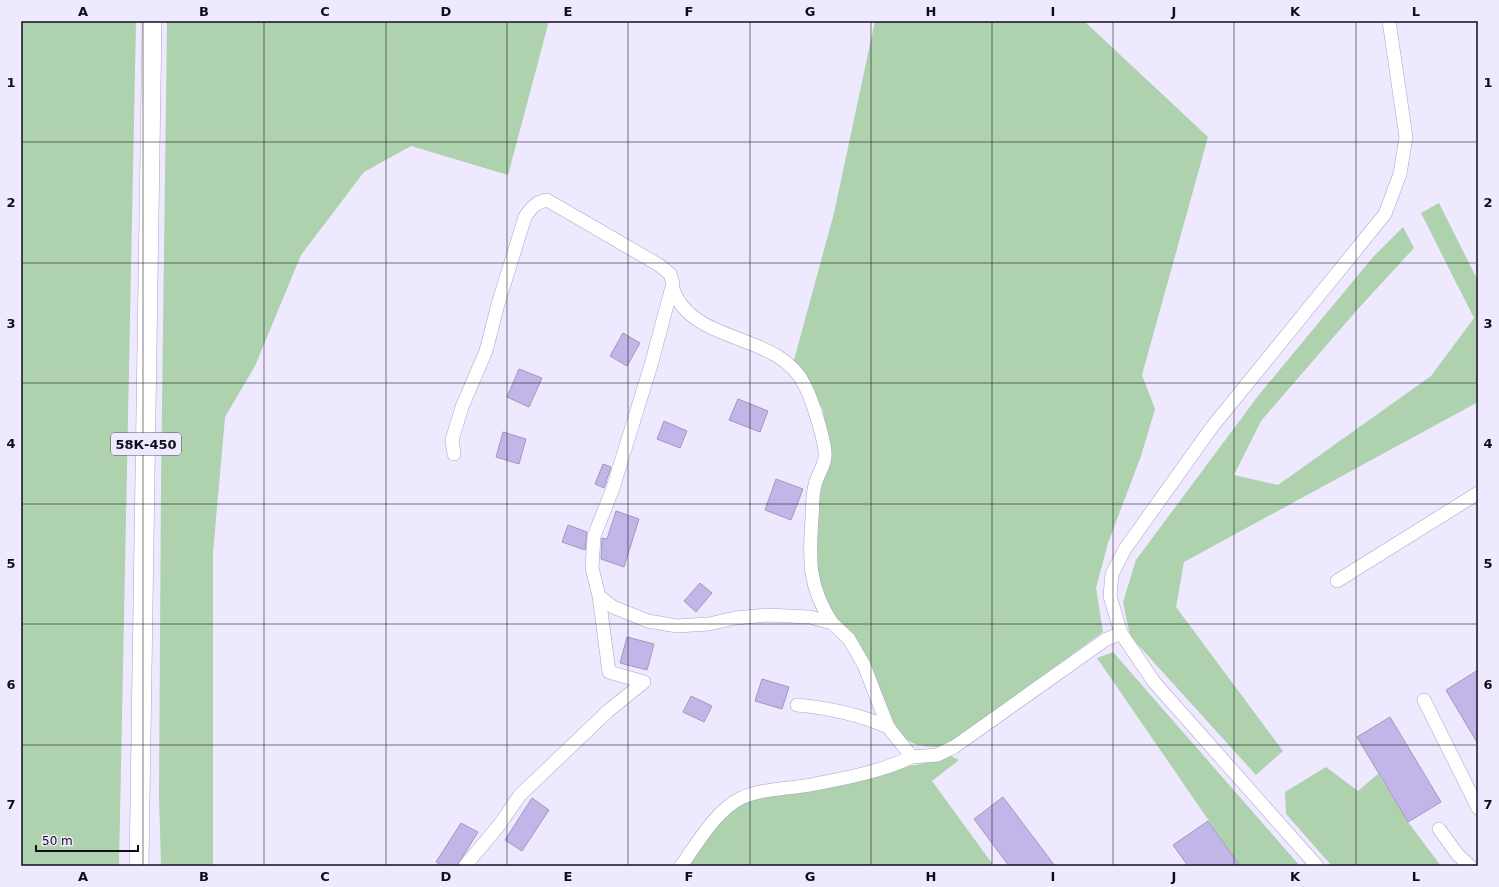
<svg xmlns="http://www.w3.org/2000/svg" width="1499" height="887" font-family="'DejaVu Sans',sans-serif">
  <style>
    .green { fill: #add2ad }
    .building { fill: #c2b6e8; stroke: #a199ba }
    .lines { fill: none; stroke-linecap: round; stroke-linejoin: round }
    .minor-casing { stroke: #aaa3c4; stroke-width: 14 }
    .highway-casing { stroke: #aaa3c4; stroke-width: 20 }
    .minor { stroke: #fff; stroke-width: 13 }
    .highway { stroke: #fff; stroke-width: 19 }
    .grid { fill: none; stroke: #100d18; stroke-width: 1; stroke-opacity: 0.55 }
    .labels { text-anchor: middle; stroke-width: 4; stroke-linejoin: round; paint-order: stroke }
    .shield { fill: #eee9fe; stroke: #534f5d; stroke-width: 1 }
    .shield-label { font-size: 13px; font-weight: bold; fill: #100d18 }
    .neatline { fill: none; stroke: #100d18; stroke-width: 1.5 }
    .grid-label { font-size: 13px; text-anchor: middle; font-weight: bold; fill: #100d18 }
  </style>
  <rect width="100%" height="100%" fill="#eee9fe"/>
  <path class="green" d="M21,21H136L119,866H21Z
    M167,21H549L508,175L411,146L364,172L301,255L255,366L225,417L213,553V866H161L159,795L161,484Z
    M875,21H1084L1208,137L1142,375L1155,409L1141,456L1108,543L1096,588L1103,632L944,747C926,747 912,747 899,733L862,652L822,602L813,547L819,487L829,465L823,410L794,360L834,213Z
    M1439,203L1478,281V402L1184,562L1176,607L1283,751L1256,775L1130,636L1123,602L1136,560L1258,396L1373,257L1403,227L1414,248L1357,310L1261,421L1234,475L1278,485L1431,376L1474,318L1421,213Z
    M1113,652L1300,866H1240L1097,658Z
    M949,755L959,760L932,781L994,866H684L733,805L896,766L917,765Z
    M1326,767L1358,791L1378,774L1408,822L1441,866H1332L1286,814L1285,792Z"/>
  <path class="building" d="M623,333L640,343L627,366L610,356Z
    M519,369L542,378L529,407L507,397Z
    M738,399L768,411L760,432L729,420Z
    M664,421L687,431L680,448L657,439Z
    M503,432L526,439L519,464L496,457Z
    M603,464L611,467L604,488L595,484Z
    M776,479L803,489L791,520L765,510Z
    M616,511L639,519L624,567L601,559L602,538L607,539Z
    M568,525L587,532L585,550L562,542Z
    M700,583L712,593L696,612L684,601Z
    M627,637L654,644L647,670L620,663Z
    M1478,670V744L1446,690Z
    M762,679L789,687L782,709L755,701Z
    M691,696L712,706L704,722L683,712Z
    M1390,717L1441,802L1408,822L1357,737Z
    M1003,797L1055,866H1009L974,819Z
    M532,798L549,810L522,851L505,840Z
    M1208,821L1240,866H1188L1173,845Z
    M461,823L478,832L457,866H443L436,862Z"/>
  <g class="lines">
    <defs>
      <path id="minor" d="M672,287C692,347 779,330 805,386C812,399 826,443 825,456C825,466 817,475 815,485C812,495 813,507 812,518C809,560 808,586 832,623
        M454,454L452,440L462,407L486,351L498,304L525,217C531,208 536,202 547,200L659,265L670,274L673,283L651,365L612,491L594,536L592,568L599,596L613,607L648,621L677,626L709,624L735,618L767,615L810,617L832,623L849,639L864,665L888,727L912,757L937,755L954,747L1105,640L1121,633
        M1337,581L1478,493
        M1424,700L1478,808
        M797,705C829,708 858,714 888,727
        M1439,829L1458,855L1470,866
        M465,866L500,824L520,795L608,711L644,682L609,672L599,596
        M681,866C696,845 716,810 741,798C763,788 792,789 815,784C847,778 882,771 912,757
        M1317,866L1154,682L1121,633L1110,596L1112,574L1125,549L1212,427L1385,214L1400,174L1406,137L1389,21"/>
      <path id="highway" d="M139,866L152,21"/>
    </defs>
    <use href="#minor" class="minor-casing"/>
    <use href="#highway" class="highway-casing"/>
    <use href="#minor" class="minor"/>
    <use href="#highway" class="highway"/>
  </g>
  <path class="grid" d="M143,21V866M264,21V866M386,21V866M507,21V866M628,21V866M750,21V866M871,21V866M992,21V866M1113,21V866M1234,21V866M1356,21V866M21,142H1478M21,263H1478M21,383H1478M21,504H1478M21,624H1478M21,745H1478"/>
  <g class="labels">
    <rect class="shield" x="111" y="433" width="70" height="22" rx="3"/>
    <g class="shield-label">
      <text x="146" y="449">58К-450</text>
    </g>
  </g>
  <rect width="1499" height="887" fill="none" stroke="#eee9fe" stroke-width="44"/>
  <path d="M36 845v6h102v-6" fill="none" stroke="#100d18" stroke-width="2"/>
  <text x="42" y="845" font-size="12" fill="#100d18" stroke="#eee9fe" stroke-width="3" paint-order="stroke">50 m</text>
  <rect x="22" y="22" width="1455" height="843" class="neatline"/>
  <g class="grid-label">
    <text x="83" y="16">A</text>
    <text x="204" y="16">B</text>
    <text x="325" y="16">C</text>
    <text x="446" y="16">D</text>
    <text x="568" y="16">E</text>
    <text x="689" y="16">F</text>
    <text x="810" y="16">G</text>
    <text x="931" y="16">H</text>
    <text x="1053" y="16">I</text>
    <text x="1174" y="16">J</text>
    <text x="1295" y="16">K</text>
    <text x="1416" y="16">L</text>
    <text x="11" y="87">1</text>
    <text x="1488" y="87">1</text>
    <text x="11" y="207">2</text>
    <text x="1488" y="207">2</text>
    <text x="11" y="328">3</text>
    <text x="1488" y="328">3</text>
    <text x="11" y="448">4</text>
    <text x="1488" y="448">4</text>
    <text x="11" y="568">5</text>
    <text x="1488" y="568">5</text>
    <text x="11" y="689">6</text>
    <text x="1488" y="689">6</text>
    <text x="11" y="809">7</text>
    <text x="1488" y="809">7</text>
    <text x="83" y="881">A</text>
    <text x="204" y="881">B</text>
    <text x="325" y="881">C</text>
    <text x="446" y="881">D</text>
    <text x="568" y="881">E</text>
    <text x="689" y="881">F</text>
    <text x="810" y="881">G</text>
    <text x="931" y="881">H</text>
    <text x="1053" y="881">I</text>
    <text x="1174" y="881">J</text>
    <text x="1295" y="881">K</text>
    <text x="1416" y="881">L</text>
  </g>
</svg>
